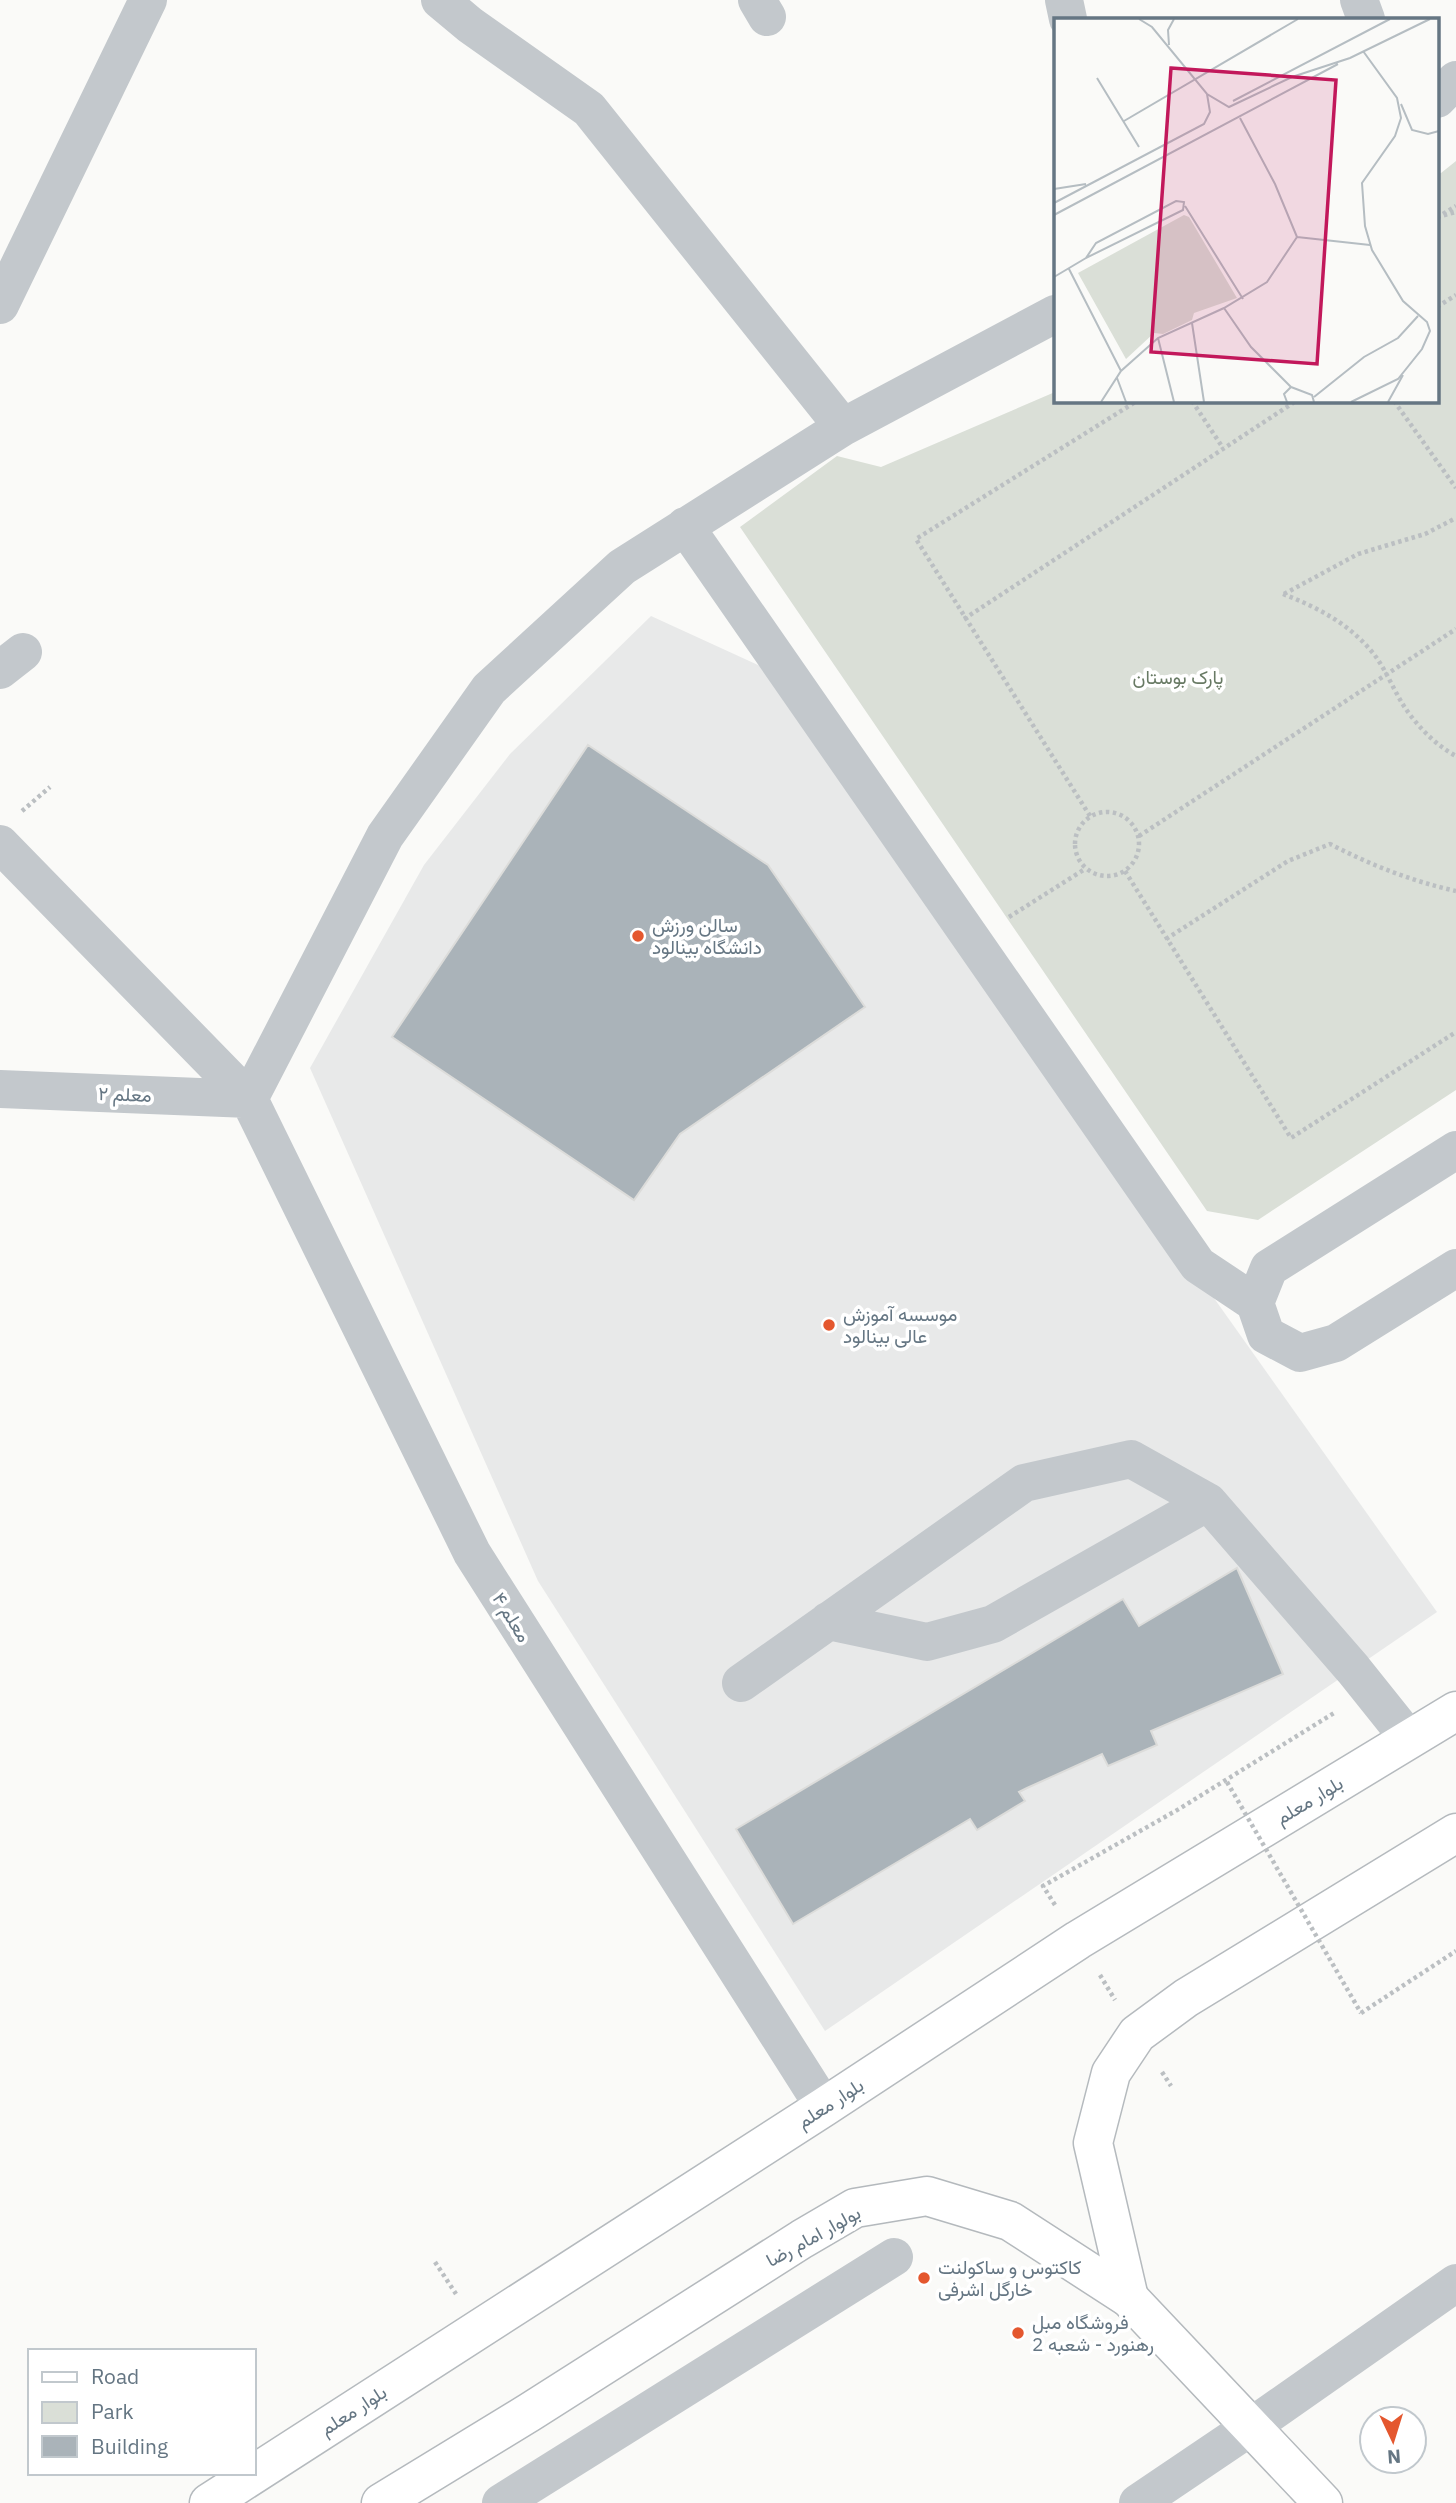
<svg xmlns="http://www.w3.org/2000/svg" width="1456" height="2503" font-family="'IBM Plex Sans',Vazirmatn,sans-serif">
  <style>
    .built { fill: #e8e9e9 }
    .green { fill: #dadfd7 }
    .building { fill: #aab3b9; stroke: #dcdcda; stroke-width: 2 }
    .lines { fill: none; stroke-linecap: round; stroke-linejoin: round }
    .major-casing { stroke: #b5babe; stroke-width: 41 }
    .highway-casing { stroke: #b4b9bd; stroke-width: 41 }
    .path { stroke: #bbbfc2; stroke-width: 4.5; stroke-dasharray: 3.5 3.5; stroke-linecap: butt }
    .minor { stroke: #c3c8cc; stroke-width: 38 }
    .major { stroke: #fff; stroke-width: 38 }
    .highway { stroke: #fff; stroke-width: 38 }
    .path-bridge { stroke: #bbbfc2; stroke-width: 4.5; stroke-dasharray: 3.5 3.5; stroke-linecap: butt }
    .poi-dot { fill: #e4572e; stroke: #fff; stroke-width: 2.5 }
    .labels { text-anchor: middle; stroke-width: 7; stroke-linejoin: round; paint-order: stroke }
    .park-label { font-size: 19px; fill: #687a64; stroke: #fff }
    .poi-label { font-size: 19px; fill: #657683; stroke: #fff; text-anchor: start }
    .street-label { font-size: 19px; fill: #657683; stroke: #fff }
    .inset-road { fill: none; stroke: #b5bdc2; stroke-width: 2 }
    .view { fill: #c2185b; fill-opacity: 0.15; stroke: #c2185b; stroke-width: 3.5 }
    .inset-edge { fill: none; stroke: #657683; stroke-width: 3.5 }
  </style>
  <rect width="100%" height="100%" fill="#fafaf8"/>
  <path class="built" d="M651,616L767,669L1437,1612L825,2031L538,1581L310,1068L424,865L510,754Z"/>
  <path class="green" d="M1456,161V1090L1258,1220L1207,1211L740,527L837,456L881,467L1055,392V401H1437V173H1441Z"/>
  <path class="building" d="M588,745L768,865L865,1007L680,1134L634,1200L392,1037Z
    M1237,1568L1283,1674L1151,1731L1157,1745L1108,1766L1102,1754L1027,1788L1019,1792L1025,1801L977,1830L970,1819L793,1924L736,1829L1123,1599L1139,1626Z"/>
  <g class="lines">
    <defs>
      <path id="major" d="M1129,2298L1093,2143L1111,2073L1137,2034L1186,1998L1456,1833
        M209,2503L824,2107L1078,1940L1456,1711"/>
      <path id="highway" d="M381,2503L530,2412L802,2239L855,2208L927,2196L1010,2221L1129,2298L1323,2503"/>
    </defs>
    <use href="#major" class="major-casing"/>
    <use href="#highway" class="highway-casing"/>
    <path class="path" d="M1443,214L1456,206
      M1437,217L1456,212
      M1437,307L1456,295
      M1192,401L1223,448
      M1394,401L1456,488
      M1283,594C1319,608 1352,625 1376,657C1386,671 1393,688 1402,703C1415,724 1435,745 1456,756
      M1284,594L1358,554L1425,534L1456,518
      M964,619L1296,401
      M22,811L50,787
      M1075 844a32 32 0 1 1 64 0a32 32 0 1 1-64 0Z
      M1090,816L916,539L1137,401
      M1139,836L1456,629
      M1125,871L1291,1138L1456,1032
      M1009,917L1085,869
      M1166,939L1288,861L1330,844C1371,865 1411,881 1456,891
      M1055,1905L1043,1886L1179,1809L1334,1713
      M1100,1975L1115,2000
      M1361,2013L1456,1951
      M1162,2072L1171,2086
      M435,2262L456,2294"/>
    <path class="minor" d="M440,0L470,25L589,109L843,427
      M757,0L767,17
      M1064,0L1068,19
      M1359,0L1366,19
      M1437,99L1456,80
      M0,305L148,0
      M685,526L1198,1265L1255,1303
      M0,670L23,652
      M0,844L249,1099L472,1553L824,2107
      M0,1089L249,1099
      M249,1099L385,836L489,689L622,567L843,427L1055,314
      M1456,1150L1269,1268L1255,1303L1266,1335L1300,1353L1336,1343L1456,1268
      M828,1621L927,1642L993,1624L1208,1502
      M741,1683L1024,1483L1131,1459L1208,1502L1353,1669L1409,1739
      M501,2503L894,2257
      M1138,2503L1252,2426L1456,2283"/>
    <use href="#major" class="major"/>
    <use href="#highway" class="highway"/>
    <path class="path-bridge" d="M1227,1782L1361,2013"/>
  </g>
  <g class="poi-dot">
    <circle cx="638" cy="936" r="7"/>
    <circle cx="829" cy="1325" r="7"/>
    <circle cx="924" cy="2278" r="7"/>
    <circle cx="1018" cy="2333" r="7"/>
  </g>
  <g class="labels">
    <g class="park-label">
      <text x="1178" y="684">پارک بوستان</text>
    </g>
    <g class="poi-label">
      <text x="652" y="932">سالن ورزش<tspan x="652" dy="22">دانشگاه بینالود</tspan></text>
      <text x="843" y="1321">موسسه آموزش<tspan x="843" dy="22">عالی بینالود</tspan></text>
      <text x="938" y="2274">کاکتوس و ساکولنت<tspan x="938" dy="22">خارگل اشرفی</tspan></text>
      <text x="1032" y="2329">فروشگاه مبل<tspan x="1032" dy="22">رهنورد - شعبه 2</tspan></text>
    </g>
    <g class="street-label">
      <text transform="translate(125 1094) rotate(2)" y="7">معلم ۲</text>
      <text transform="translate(512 1617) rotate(58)" y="7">معلم ۴</text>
      <text transform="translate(1309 1800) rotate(-31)" y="7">بلوار معلم</text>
      <text transform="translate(830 2103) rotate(-33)" y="7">بلوار معلم</text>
      <text transform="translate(813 2236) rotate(-29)" y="7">بولوار امام رضا</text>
      <text transform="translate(353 2410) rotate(-33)" y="7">بلوار معلم</text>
    </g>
  </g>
  <g transform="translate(1054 18)">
    <rect width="385" height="385" fill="#fafaf8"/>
    <path d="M130,197L135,199L183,280L140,295L138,302L109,316L100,315L72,341L24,255Z" fill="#dadfd7"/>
    <path class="inset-road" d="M85,1L98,9L153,76L175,89L238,59L296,40L376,1M115,27L114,12L120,1M43,60L85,129M179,83L336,1M347,86L358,112L374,116L385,113M186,100L221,166L243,219M70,103L244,1M0,171L32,166M122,183L130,184L129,192L32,240L42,225ZM0,185L150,106L156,94L153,76M131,188L189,281M0,197L284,46M243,219L316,227M15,251L67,353M0,259L32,240M170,290L197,329L237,369M138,305L150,384M104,320L120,384M63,360L72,384M260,379L310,339L344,320L364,298M47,384L67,353L104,320L170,290L213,264L243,219M233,384L230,376L237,369L258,377L260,384M297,384L344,361L368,331L376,313L373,304L349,283L318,232L311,208L308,165L341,118L347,100L343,80L309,33M334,384L349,357"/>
    <path class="view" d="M117,50L282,62L263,346L97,334Z"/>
    <rect width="385" height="385" class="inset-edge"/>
  </g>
  <rect x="28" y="2349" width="228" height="126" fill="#ffffff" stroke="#c1c8cd" stroke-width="2"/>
  <rect x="42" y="2372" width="35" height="10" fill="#ffffff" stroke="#c1c8cd" stroke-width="2"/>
  <text x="91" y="2384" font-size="21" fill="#657683">Road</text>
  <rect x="42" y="2402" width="35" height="21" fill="#dadfd7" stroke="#c1c8cd" stroke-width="2"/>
  <text x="91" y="2419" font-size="21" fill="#657683">Park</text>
  <rect x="42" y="2436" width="35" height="21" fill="#aab3b9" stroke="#c1c8cd" stroke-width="2"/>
  <text x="91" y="2454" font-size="21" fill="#657683">Building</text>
  <g transform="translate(1393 2440) rotate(176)"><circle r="33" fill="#ffffff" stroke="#c1c8cd" stroke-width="2"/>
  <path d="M0-5L12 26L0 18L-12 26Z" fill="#e4572e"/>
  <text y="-10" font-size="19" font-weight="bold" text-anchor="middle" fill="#657683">N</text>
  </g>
</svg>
